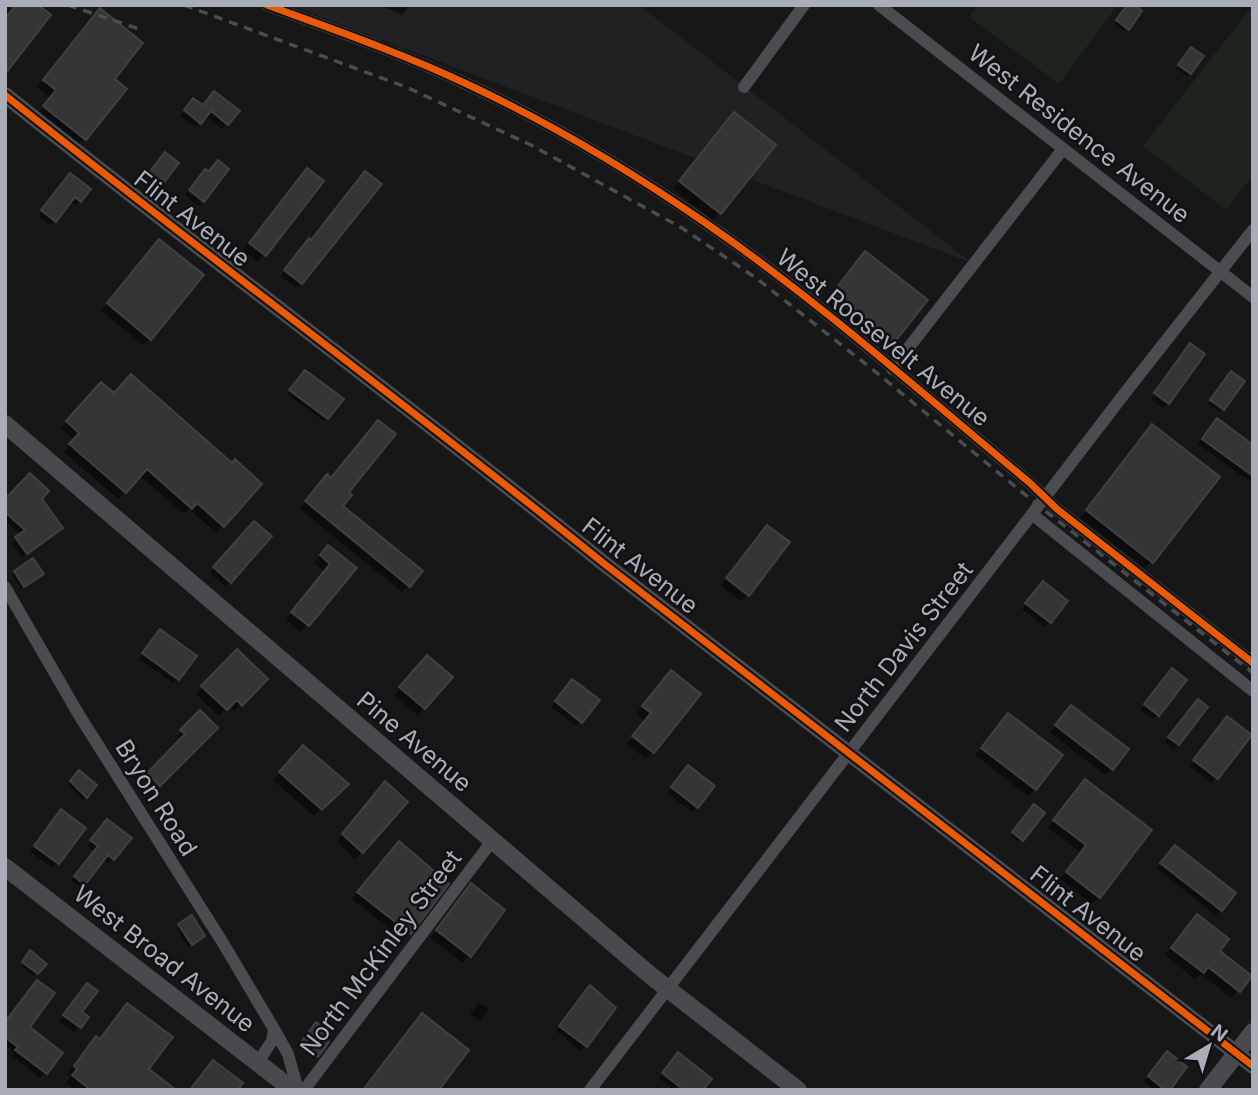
<svg xmlns="http://www.w3.org/2000/svg" width="1258" height="1095" font-family="Inter,sans-serif">
  <style>
    .built { fill: #212123 }
    .green { fill: #1d241e }
    .shadow { fill: #0007 }
    .building { fill: #353536; stroke: #3f4043; stroke-width: 2 }
    .lines { fill: none; stroke-linecap: round; stroke-linejoin: round }
    .minor { stroke: #4b4c50; stroke-width: 12 }
    .tertiary { stroke: #4b4c50; stroke-width: 16 }
    .secondary { stroke: #4a4a4e; stroke-width: 18 }
    .rail { stroke: #4b4c4f; stroke-width: 3.5; stroke-dasharray: 9 7; stroke-linecap: butt }
    .cycleway-casing { stroke: #111113; stroke-width: 11 }
    .cycleway { stroke: #e8590c; stroke-width: 7 }
    .labels { text-anchor: middle; stroke-width: 5; stroke-linejoin: round; paint-order: stroke }
    .street-label { font-size: 24px; fill: #a8adb8; stroke: #111113 }
  </style>
  <rect width="100%" height="100%" fill="#171717"/>
  <path class="built" d="M290,5H639L972,263Z"/>
  <path class="green" d="M978,5H1118L1059,84L969,17Z
    M1253,5V175L1226,210L1143,146Z"/>
  <path class="shadow" d="M379,5H410L402,15Z
    M1128,5L1127,29L1124,31L1114,24Z
    M93,17L112,79L124,89L78,146L37,114L50,98L37,87Z
    M1188,52L1202,56L1187,76L1176,69Z
    M209,98L227,124L222,129L206,116L195,127L180,116L188,105L202,107Z
    M727,121L773,146L713,220L673,189Z
    M162,157L161,184L158,187L147,178Z
    M201,176L202,201L198,206L185,195Z
    M301,177L322,182L258,262L243,250Z
    M65,180L80,200L75,205L70,201L50,225L38,216Z
    M379,185L296,288L280,276L305,246Z
    M152,248L150,339L143,345L101,311Z
    M859,260L892,342L885,349L868,336L871,333L846,313L843,316L825,302Z
    M1186,351L1168,403L1163,408L1151,399Z
    M302,375L327,418L324,421L287,394Z
    M1228,377L1222,409L1219,412L1208,404Z
    M94,391L114,395L232,465L260,484L216,533L189,509L184,514L139,475L118,499L64,452L74,440L61,429Z
    M1212,425L1253,447V477L1249,481L1198,444Z
    M1145,434L1152,561L1145,568L1080,518Z
    M320,483L346,492L341,506L409,585L402,592L300,509Z
    M40,499L61,528L22,557L12,543L21,535L5,521V501Z
    M249,528L230,582L225,586L210,573Z
    M760,534L748,594L741,601L721,586Z
    M322,554L354,568L301,632L286,619L325,572L314,563Z
    M33,561L38,577L21,588L12,575Z
    M1038,588L1066,601L1045,627L1022,609Z
    M156,636L178,679L173,683L139,659Z
    M237,651L266,679L234,711L229,706L219,716L196,694Z
    M420,664L424,708L417,715L394,695Z
    M1167,675L1158,715L1153,719L1140,710Z
    M664,679L699,695L646,759L627,744L645,721L636,714Z
    M568,686L581,721L576,726L551,707Z
    M1193,706L1178,744L1173,749L1165,742Z
    M200,712L216,728L154,790L143,779L181,740L177,736Z
    M1064,714L1112,768L1105,775L1050,732Z
    M1008,715L1035,789L1028,796L975,755Z
    M1222,723L1249,736L1211,783L1190,766Z
    M296,754L346,785L314,816L273,780Z
    M79,772L95,786L83,800L68,785Z
    M683,772L713,786L692,812L667,793Z
    M1078,788L1099,897L1092,904L1060,879L1081,853L1048,828Z
    M379,790L406,802L355,859L337,842Z
    M1031,809L1022,839L1019,842L1011,836Z
    M56,817L83,828L52,868L30,851Z
    M103,825L113,859L108,863L103,859L80,888L71,881L95,852L87,845Z
    M392,850L446,884L403,940L352,899Z
    M1170,852L1220,910L1216,915L1157,869Z
    M464,892L502,911L463,963L430,938Z
    M1190,923L1218,951L1249,976L1231,998L1201,974L1195,979L1165,955Z
    M180,926L200,938L188,947L177,928Z
    M28,955L45,964L34,976L21,965Z
    M83,990L80,1012L87,1017L74,1032L59,1021Z
    M585,992L586,1046L581,1051L556,1031Z
    M479,1003L490,1008L479,1021L470,1014Z
    M127,1005L147,1069L173,1090H75L66,1083L71,1076L68,1074L89,1045L96,1038L99,1040Z
    M5,1023L27,1027L60,1053L40,1078L12,1056L14,1052L5,1045Z
    M313,1028L327,1042L313,1059L299,1047Z
    M1162,1059L1167,1090H1154L1144,1082Z
    M673,1060L701,1090H673L659,1078Z"/>
  <path class="building" d="M16,5H38L51,15L5,74V19Z
    M1127,5H1135L1142,11L1129,30L1116,20Z
    M100,8L143,43L115,79L127,89L86,140L43,106L56,90L43,80Z
    M1191,47L1204,56L1191,74L1178,65Z
    M214,91L240,111L228,125L211,111L201,124L184,110L193,98L203,105Z
    M734,112L776,145L721,214L679,181Z
    M165,152L179,163L162,185L148,174Z
    M218,160L229,169L204,202L189,190L205,169L209,171Z
    M307,168L324,181L266,256L249,243Z
    M365,171L382,184L302,284L284,270L309,238L311,240Z
    M70,173L91,189L81,202L75,197L56,222L41,210Z
    M159,239L204,275L151,340L107,303Z
    M865,251L928,300L893,344L874,328L876,325L853,307L851,311L831,295Z
    M1190,343L1205,354L1169,404L1154,393Z
    M305,370L344,399L328,419L289,390Z
    M1231,371L1245,381L1224,410L1210,400Z
    M131,374L232,463L235,459L262,484L224,527L197,503L192,509L147,469L126,493L69,444L79,433L66,421L101,382L114,393Z
    M1217,418L1253,445V476L1202,439Z
    M378,420L396,434L349,492L352,495L343,506L423,571L410,587L305,501L327,474L331,478Z
    M1152,424L1220,477L1153,563L1086,510Z
    M30,473L49,491L42,499L63,528L27,554L15,537L25,530L5,512V499Z
    M254,521L272,536L231,583L213,567Z
    M767,525L790,542L749,596L726,578Z
    M328,545L357,568L309,626L291,612L330,564L320,555Z
    M33,558L44,574L24,587L14,571Z
    M1043,581L1068,601L1051,623L1025,603Z
    M160,629L197,656L179,680L142,653Z
    M237,649L268,679L242,706L237,700L227,710L201,686Z
    M427,655L453,677L425,709L399,687Z
    M1172,668L1187,680L1159,716L1144,704Z
    M671,670L701,694L654,753L632,736L651,713L642,706Z
    M572,679L600,700L582,723L555,701Z
    M1198,699L1208,707L1179,745L1168,737Z
    M1071,705L1129,749L1113,770L1055,725Z
    M200,710L218,728L160,786L147,773L185,734L180,730Z
    M1008,713L1063,755L1036,790L981,748Z
    M1227,716L1252,735L1218,779L1193,760Z
    M303,745L349,784L322,810L279,772Z
    M688,765L715,786L698,808L671,787Z
    M79,770L97,785L87,798L70,781Z
    M1085,779L1152,830L1100,898L1066,872L1086,845L1053,820Z
    M385,781L408,802L363,853L342,834Z
    M1034,804L1045,813L1023,841L1012,832Z
    M61,809L86,828L59,864L34,846Z
    M107,819L132,838L114,860L108,855L85,885L74,876L98,846L90,840Z
    M399,841L449,884L411,934L357,892Z
    M1175,845L1236,893L1222,911L1160,863Z
    M471,883L505,910L471,957L436,930Z
    M1197,914L1229,939L1220,951L1252,976L1240,992L1208,967L1204,973L1171,948Z
    M192,915L205,936L192,945L178,924Z
    M30,950L47,964L38,974L22,962Z
    M37,980L55,993L30,1027L63,1053L47,1074L15,1050L18,1047L5,1037V1022Z
    M87,983L98,991L82,1012L89,1017L81,1028L63,1015Z
    M590,985L616,1008L587,1047L559,1026Z
    M127,1003L173,1037L149,1069L176,1090H91L72,1075L77,1069L74,1066L96,1036L100,1039Z
    M422,1013L469,1050L439,1090H363Z
    M316,1022L330,1033L325,1039L329,1042L318,1057L300,1044Z
    M1167,1051L1187,1067L1170,1090H1165L1148,1076Z
    M678,1052L712,1079L703,1090H684L662,1073Z
    M213,1060L243,1083L238,1090H190Z"/>
  <g class="lines">
    <path class="minor" d="M267,5C335,30 404,54 469,85C552,124 632,172 707,224C820,302 924,395 1030,483L1057,509L1253,663
      M879,5L1253,297
      M744,87L804,5
      M892,369L1063,149
      M1033,515L1253,691
      M5,587L79,715L223,943L274,1029L288,1054L298,1090
      M258,1062L272,1041L274,1029
      M304,1090L492,841
      M590,1090L1128,389L1253,230"/>
    <path class="tertiary" d="M5,95C202,253 406,403 602,562L1253,1066"/>
    <path class="secondary" d="M5,424L650,975L798,1090
      M5,867L293,1090
      M1208,1090L1253,1032"/>
    <path class="rail" d="M68,5L139,29
      M184,5L406,87L531,145L682,228L756,278L872,369L1039,506L1253,673"/>
    <defs>
      <path id="cycleway" d="M267,5C335,30 404,54 469,85C552,124 632,172 707,224C820,302 924,395 1030,483L1057,509L1253,663
        M5,95C202,253 406,403 602,562L1253,1066"/>
    </defs>
    <use href="#cycleway" class="cycleway-casing"/>
    <use href="#cycleway" class="cycleway"/>
  </g>
  <g class="labels">
    <g class="street-label">
      <text transform="translate(1079 134) rotate(38)" y="8">West Residence Avenue</text>
      <text transform="translate(192 219) rotate(38)" y="8">Flint Avenue</text>
      <text transform="translate(883 338) rotate(39)" y="8">West Roosevelt Avenue</text>
      <text transform="translate(640 566) rotate(38)" y="8">Flint Avenue</text>
      <text transform="translate(904 647) rotate(-52)" y="8">North Davis Street</text>
      <text transform="translate(414 742) rotate(40)" y="8">Pine Avenue</text>
      <text transform="translate(156 798) rotate(58)" y="8">Bryon Road</text>
      <text transform="translate(1088 914) rotate(38)" y="8">Flint Avenue</text>
      <text transform="translate(381 953) rotate(-53)" y="8">North McKinley Street</text>
      <text transform="translate(164 959) rotate(38)" y="8">West Broad Avenue</text>
    </g>
  </g>
  <rect width="1258" height="1095" fill="none" stroke="#a8adb8" stroke-width="14"/>
  <g transform="translate(1209 1046) rotate(38)" stroke="#111113" stroke-width="5" paint-order="stroke">
  <path d="M0-5L12 26L0 18L-12 26Z" fill="#a8adb8"/>
  <text y="-10" font-size="19" font-weight="bold" text-anchor="middle" fill="#a8adb8">N</text>
  </g>
</svg>
